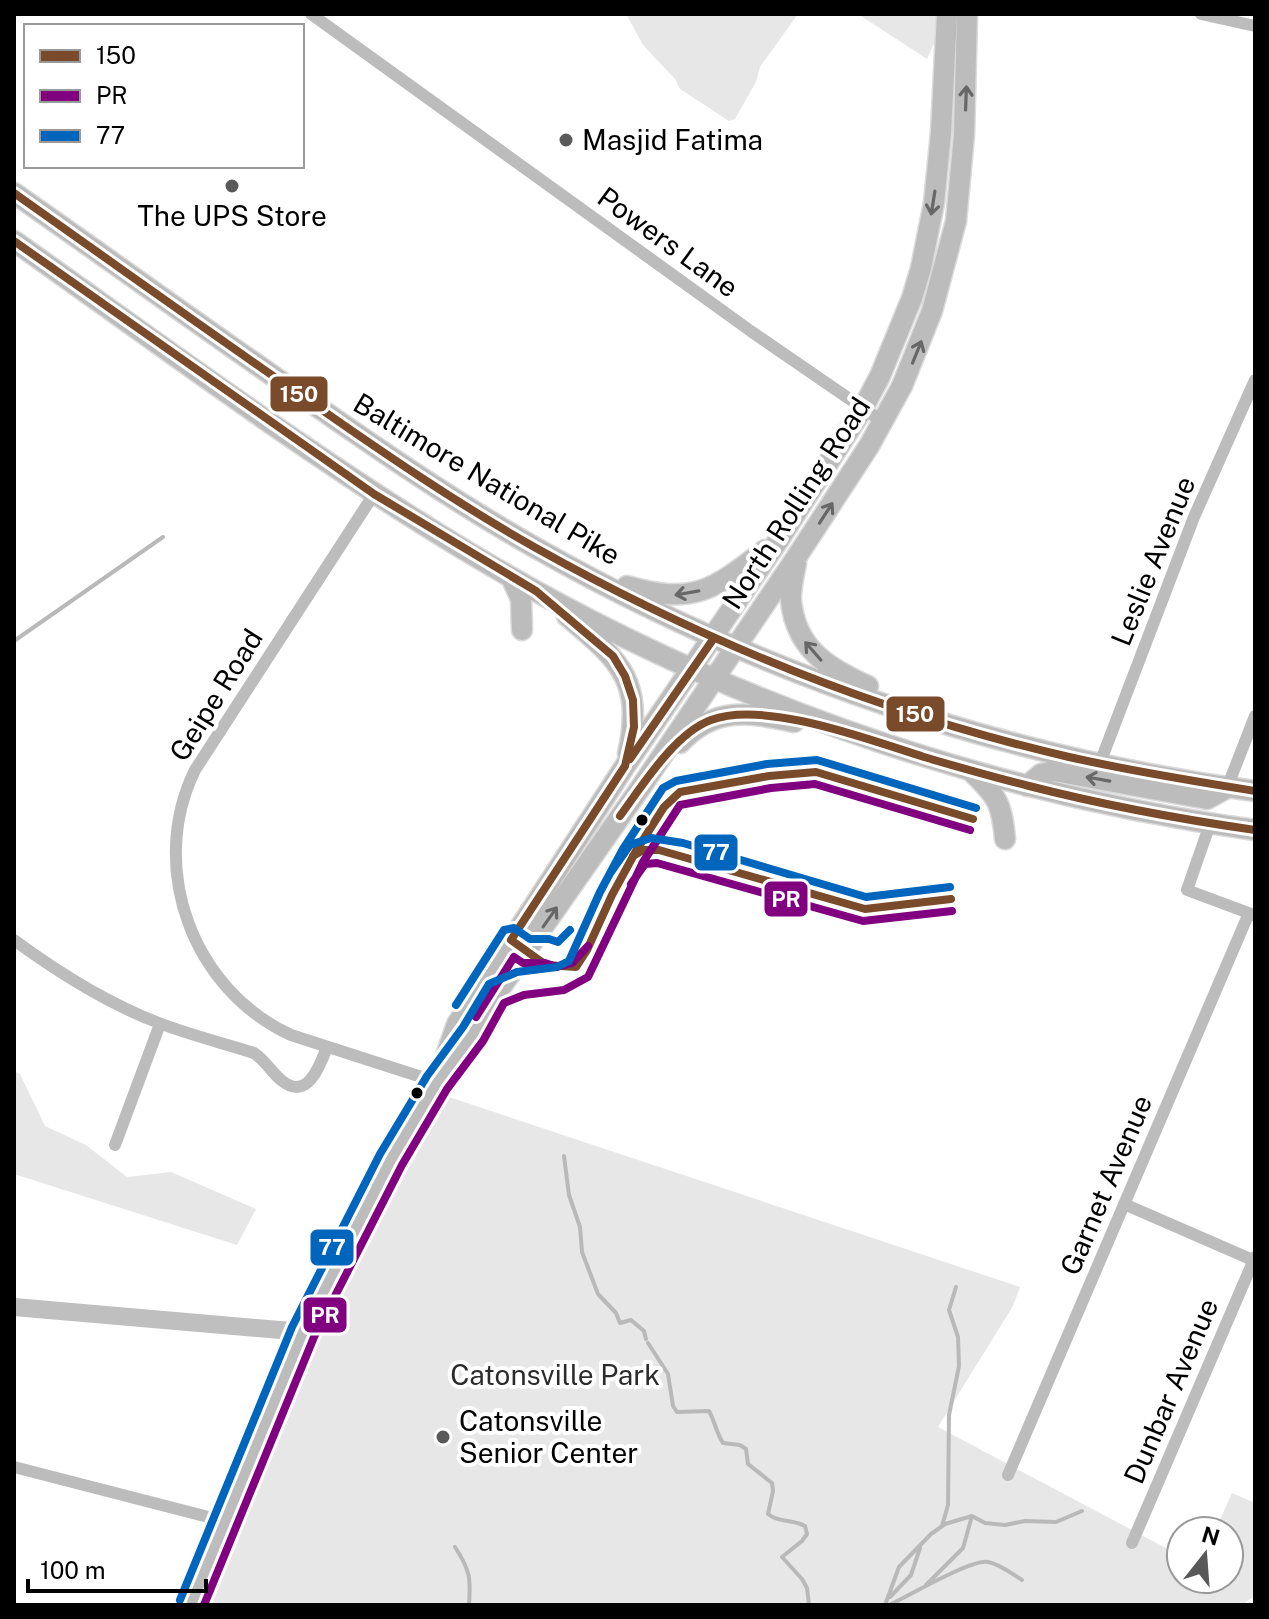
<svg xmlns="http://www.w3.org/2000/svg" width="1269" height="1619" font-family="'Public Sans',sans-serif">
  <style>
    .green { fill: #e7e7e7 }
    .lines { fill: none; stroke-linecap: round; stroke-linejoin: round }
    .stream { stroke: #b9b9b9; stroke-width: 4 }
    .primary-casing { stroke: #dbdbdb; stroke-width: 23 }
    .street { stroke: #bcbcbc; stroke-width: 12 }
    .secondary { stroke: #bfbfbf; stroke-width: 18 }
    .primary { stroke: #bcbcbc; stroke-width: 20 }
    .bus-1-casing { stroke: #fff; stroke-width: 14 }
    .bus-2-casing { stroke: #fff; stroke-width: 14 }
    .bus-3-casing { stroke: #fff; stroke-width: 14 }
    .bus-1 { stroke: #7a4b2a; stroke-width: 8 }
    .bus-2 { stroke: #800080; stroke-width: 8 }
    .bus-3 { stroke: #0065bd; stroke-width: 8 }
    .oneway { stroke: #676767 }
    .poi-dot { fill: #595959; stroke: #fff; stroke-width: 3 }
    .bus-dot { fill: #000; stroke: #fff; stroke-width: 3 }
    .labels { text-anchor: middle; stroke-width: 8; stroke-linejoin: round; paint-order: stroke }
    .poi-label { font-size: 28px; fill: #000; stroke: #fff; text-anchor: start }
    .street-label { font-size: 28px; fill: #000; stroke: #fff }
    .park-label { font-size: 28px; fill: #2b2b2b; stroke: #fff }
    .line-badge { stroke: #fff; stroke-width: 3 }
    .badge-label { font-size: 22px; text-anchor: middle; font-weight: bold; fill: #fff }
  </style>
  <rect width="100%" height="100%" fill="#fff"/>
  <path class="green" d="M626,14H798L760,67L756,82L735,119L729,121L680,89L675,79L643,45Z
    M858,14H937L936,39L927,59Z
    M14,1071L20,1074L45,1126L86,1145L127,1177L171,1172L256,1209L237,1245L14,1174Z
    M449,1097L1020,1287L1013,1306L938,1427L1181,1556V1579H1229V1531H1215L1232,1493L1255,1503V1596L1241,1605H196L294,1371L374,1226Z"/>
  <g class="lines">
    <path class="stream" d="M14,641L163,537
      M564,1156L569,1195L580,1227L582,1252L598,1294L616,1313L620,1323L631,1320L644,1331L646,1339
      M648,1343L668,1374L673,1406L677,1412L709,1411C715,1422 716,1432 723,1443L740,1445L746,1449L748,1464L772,1483L773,1491L768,1514C779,1523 792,1519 805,1526L807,1534L802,1541L782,1557L802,1579L807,1588L809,1605
      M942,1526L948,1505L949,1415L959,1366L958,1337L949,1310L956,1287
      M455,1547C470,1570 471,1578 469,1605
      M926,1585L963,1548L972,1516
      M890,1597L911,1575L920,1548
      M885,1605L899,1567L931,1534L945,1524L972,1516L985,1523L1005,1525L1025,1521L1056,1522L1082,1511
      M889,1605C909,1596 971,1559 988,1562C1000,1564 1012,1574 1022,1580"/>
    <defs>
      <path id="primary" d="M14,193C114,263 212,334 312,403C385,454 458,504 536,548C756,673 1003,758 1255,791
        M14,241C162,346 308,455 463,549C704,695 976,792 1255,830
        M796,563C794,575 790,589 791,601C796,649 828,668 868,686
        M511,577L521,599L522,630
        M627,586C694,605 711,591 765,550
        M567,616C620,661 644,680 628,754
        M680,743C715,706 749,712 794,722
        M973,773C998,797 1002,805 1005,839
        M1027,786L1041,774L1054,771L1207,799L1227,788
        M443,1064L457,1024L476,995L625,766L778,541L862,410L880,376L912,298L921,268L934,203L941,133L947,14
        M191,1605L303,1332L391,1159L437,1082L473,1034L496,994L641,787L796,558L869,446L902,386L932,311L956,221L964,135L967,14"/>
    </defs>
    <use href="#primary" class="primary-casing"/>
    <path class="street" d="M311,14L752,332L883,422
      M1201,14L1255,26
      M374,494L195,770C147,868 193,990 291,1035L437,1082
      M1100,763L1194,517L1255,380
      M1227,788L1255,716
      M1210,824L1187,890L1254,915
      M14,940C59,973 106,1003 159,1023C190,1035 223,1043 254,1053C266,1061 271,1072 281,1080C307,1102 320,1066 327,1047
      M115,1145L160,1024
      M1124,1204L1255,1261
      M14,1467L224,1521
      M1008,1475L1249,913
      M1132,1543L1255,1257"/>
    <path class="secondary" d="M14,1307L303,1332"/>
    <use href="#primary" class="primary"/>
    <defs>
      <path id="bus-1" d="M14,193C113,263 212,334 312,403C385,454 458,504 536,548C702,641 882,714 1069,757C1130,771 1193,781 1255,791
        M14,241L374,494L536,591L613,656L625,676L633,700L634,727L625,766L511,940
        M630,759L714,638
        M620,816C642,786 675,733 711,720C765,700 870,740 924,757C958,767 993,777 1029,786C1103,805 1179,819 1255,830
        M633,856L643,850H659L865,909L951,899
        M511,940L546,965L576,967L587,950L612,895L636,851L664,807L680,792L769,776L816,772L973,819"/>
      <path id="bus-2" d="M631,884L645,864L657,863L863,921L952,911
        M476,1017L514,957L523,963H545L557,967L572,963L588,946
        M204,1605L314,1337L402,1165L447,1089L483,1041L504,1003L524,995L564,990L588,977L643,862L680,805L771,788L815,784L970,830"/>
      <path id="bus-3" d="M611,872L630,845L651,838L683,843L866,897L950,887
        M456,1005L504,930L514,928L530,939H549L558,942L570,930
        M180,1600L292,1327L380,1154L427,1076L463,1027L489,984L517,972L557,967L569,961L600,892L623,849L663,788L676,781L767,764L817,760L976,808"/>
    </defs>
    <use href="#bus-1" class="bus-1-casing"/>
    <use href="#bus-2" class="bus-2-casing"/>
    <use href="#bus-3" class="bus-3-casing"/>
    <use href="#bus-1" class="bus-1"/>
    <use href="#bus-2" class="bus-2"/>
    <use href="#bus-3" class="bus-3"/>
  </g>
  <defs><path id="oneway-shaft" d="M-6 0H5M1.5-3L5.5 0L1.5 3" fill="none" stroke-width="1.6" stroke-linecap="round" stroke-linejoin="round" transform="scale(2)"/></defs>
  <g class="oneway">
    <use href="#oneway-shaft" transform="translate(966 98) rotate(-88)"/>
    <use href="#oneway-shaft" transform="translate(933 203) rotate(99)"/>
    <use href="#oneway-shaft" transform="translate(917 352) rotate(-68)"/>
    <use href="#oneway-shaft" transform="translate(826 513) rotate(-57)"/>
    <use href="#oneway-shaft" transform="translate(687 593) rotate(170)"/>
    <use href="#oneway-shaft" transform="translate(813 651) rotate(-131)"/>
    <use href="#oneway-shaft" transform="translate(1098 779) rotate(-170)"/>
    <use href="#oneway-shaft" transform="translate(550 917) rotate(-55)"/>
  </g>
  <g class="poi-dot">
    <circle cx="566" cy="140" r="8"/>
    <circle cx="232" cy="186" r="8"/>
    <circle cx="443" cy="1437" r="8"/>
  </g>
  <g class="bus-dot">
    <circle cx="642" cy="820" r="7"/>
    <circle cx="417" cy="1093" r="7"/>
  </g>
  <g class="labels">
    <g class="poi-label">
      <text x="582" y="150">Masjid Fatima</text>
      <text x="232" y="226" text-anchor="middle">The UPS Store</text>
      <text x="459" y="1431">Catonsville<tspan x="459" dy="32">Senior Center</tspan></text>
    </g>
    <g class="street-label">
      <text transform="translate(668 242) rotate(36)" y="10">Powers Lane</text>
      <text transform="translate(487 479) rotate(31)" y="10">Baltimore National Pike</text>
      <text transform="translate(796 503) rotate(-57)" y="10">North Rolling Road</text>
      <text transform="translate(1153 561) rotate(-68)" y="10">Leslie Avenue</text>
      <text transform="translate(216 695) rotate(-58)" y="10">Geipe Road</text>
      <text transform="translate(1106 1185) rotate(-67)" y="10">Garnet Avenue</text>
      <text transform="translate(1171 1391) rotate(-67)" y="10">Dunbar Avenue</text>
    </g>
    <g class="park-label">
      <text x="555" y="1385">Catonsville Park</text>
    </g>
  </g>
  <g class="line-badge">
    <rect x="269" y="375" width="60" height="38" rx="8" fill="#7a4b2a"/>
    <rect x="885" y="695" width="61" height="38" rx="8" fill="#7a4b2a"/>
    <rect x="693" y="833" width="46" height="39" rx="8" fill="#0065bd"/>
    <rect x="763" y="880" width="46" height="38" rx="8" fill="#800080"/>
    <rect x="309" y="1228" width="46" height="39" rx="8" fill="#0065bd"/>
    <rect x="302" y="1296" width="46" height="38" rx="8" fill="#800080"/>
  </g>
  <g class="badge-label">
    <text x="299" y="402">150</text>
    <text x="915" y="722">150</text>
    <text x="716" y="860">77</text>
    <text x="786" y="907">PR</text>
    <text x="332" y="1255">77</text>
    <text x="325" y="1323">PR</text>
  </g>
  <rect width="1269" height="1619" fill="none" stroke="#000000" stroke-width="32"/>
  <rect x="24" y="24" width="280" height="144" fill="#ffffff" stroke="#999999" stroke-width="2"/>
  <rect x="40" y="50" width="40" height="12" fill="#7a4b2a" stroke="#999999" stroke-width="2"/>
  <text x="96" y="64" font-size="24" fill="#000000">150</text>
  <rect x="40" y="90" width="40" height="12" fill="#800080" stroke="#999999" stroke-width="2"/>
  <text x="96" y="104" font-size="24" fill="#000000">PR</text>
  <rect x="40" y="130" width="40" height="12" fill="#0065bd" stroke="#999999" stroke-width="2"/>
  <text x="96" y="144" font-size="24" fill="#000000">77</text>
  <g transform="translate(1205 1555) rotate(17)"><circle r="38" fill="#ffffff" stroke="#999999" stroke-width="2"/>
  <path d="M0-6L14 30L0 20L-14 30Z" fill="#595959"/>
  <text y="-12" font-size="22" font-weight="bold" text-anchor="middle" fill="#000000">N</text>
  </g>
  <path d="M28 1579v12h178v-12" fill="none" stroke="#000000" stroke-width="4"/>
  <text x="40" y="1579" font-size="24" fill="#000000" stroke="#ffffff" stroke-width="6" paint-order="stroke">100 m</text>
</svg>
